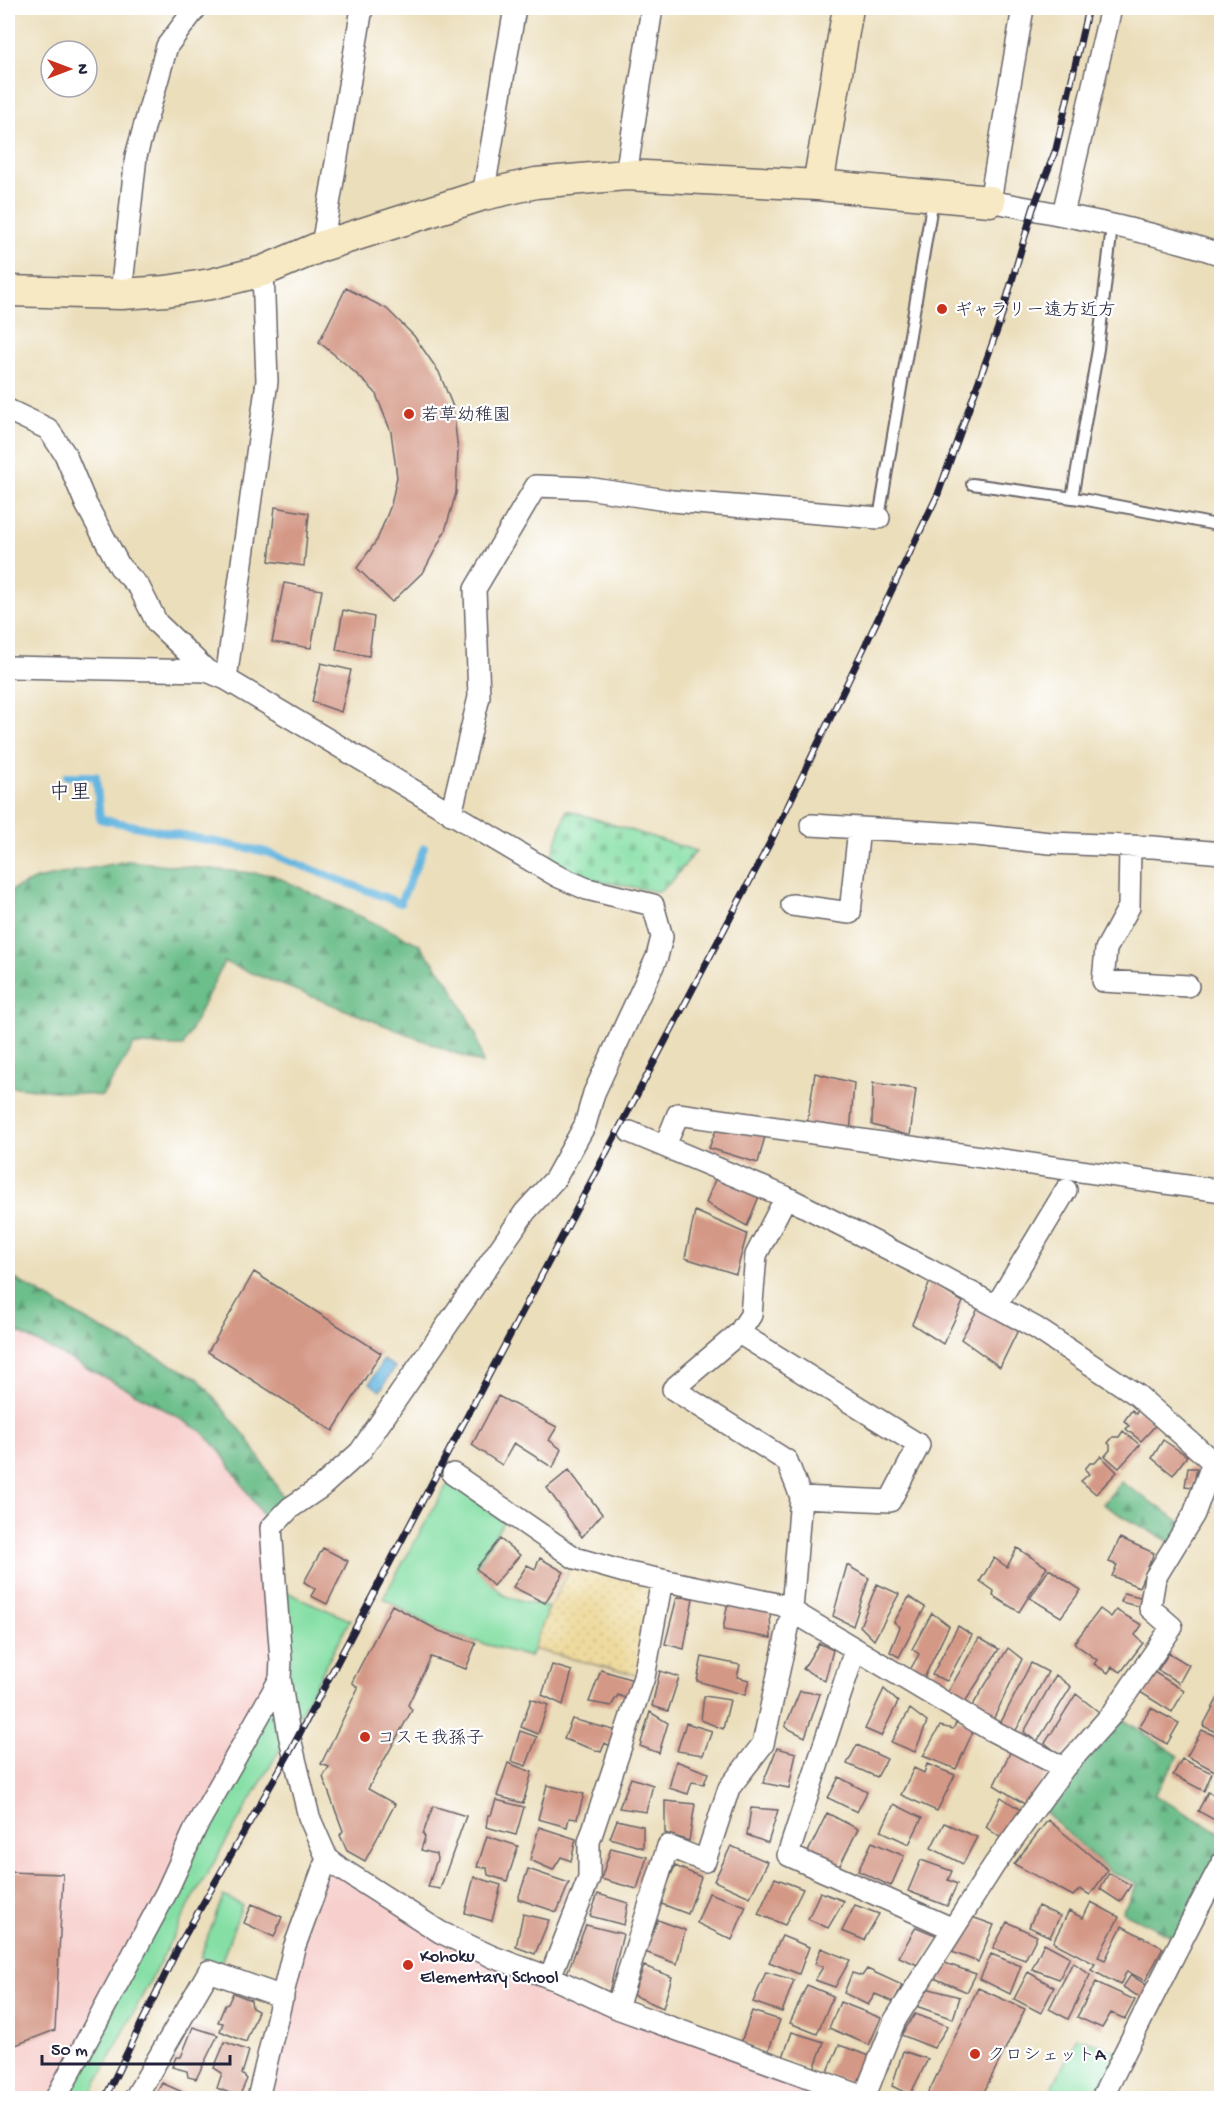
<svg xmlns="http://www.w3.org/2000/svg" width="1229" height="2106" font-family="'Gochi Hand','Klee One',sans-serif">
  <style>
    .built { fill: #f7d0ce }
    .green { fill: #85dfa5; stroke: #548070; stroke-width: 1.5 }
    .forest { fill: url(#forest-firs); stroke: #477062; stroke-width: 1.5 }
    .sand { fill: url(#sand-dots); stroke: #887e6c; stroke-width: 1.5 }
    .cemetery { fill: url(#cemetery-stones); stroke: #548070; stroke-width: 1.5 }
    .water { fill: #65b6e0; stroke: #446c8e; stroke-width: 1.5 }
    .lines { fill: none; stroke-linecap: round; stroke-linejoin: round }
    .stream { stroke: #65b6e0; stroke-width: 8 }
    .building { fill: #d49886 }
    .lane-casing { stroke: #686468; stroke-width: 14 }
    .street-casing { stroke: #686468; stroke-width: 24 }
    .secondary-casing { stroke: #686468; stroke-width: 33 }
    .lane { stroke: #fff; stroke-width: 10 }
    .street { stroke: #fff; stroke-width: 21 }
    .secondary { stroke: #f7e9c3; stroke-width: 30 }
    .rail-casing { stroke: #22223b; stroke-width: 7 }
    .rail { stroke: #fff; stroke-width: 4.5; stroke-dasharray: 14; stroke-linecap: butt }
    .poi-dot { fill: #c8321e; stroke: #fff; stroke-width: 2 }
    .labels { text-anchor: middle; stroke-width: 4.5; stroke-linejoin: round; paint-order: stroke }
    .poi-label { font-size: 18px; fill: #22223b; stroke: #fff; text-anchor: start }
    .quarter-label { font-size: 21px; fill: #22223b; stroke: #fff }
  </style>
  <defs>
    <pattern id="forest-firs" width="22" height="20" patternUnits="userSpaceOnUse" patternTransform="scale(1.5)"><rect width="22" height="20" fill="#6cbe8a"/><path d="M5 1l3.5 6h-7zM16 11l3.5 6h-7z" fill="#589a72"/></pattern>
    <pattern id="sand-dots" width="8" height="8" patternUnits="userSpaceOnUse" patternTransform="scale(1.5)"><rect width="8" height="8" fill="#eeda9e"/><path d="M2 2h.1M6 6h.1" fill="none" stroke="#ccbb89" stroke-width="1.8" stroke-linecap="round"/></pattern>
    <pattern id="cemetery-stones" width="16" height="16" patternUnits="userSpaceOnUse" patternTransform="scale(1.5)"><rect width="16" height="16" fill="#85dfa5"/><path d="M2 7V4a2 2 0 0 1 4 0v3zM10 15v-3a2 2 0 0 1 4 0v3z" fill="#73bf8f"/></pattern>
  </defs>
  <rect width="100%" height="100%" fill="#fff"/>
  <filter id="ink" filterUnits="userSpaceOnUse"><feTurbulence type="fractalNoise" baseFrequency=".0167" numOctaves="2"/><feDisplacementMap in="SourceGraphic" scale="12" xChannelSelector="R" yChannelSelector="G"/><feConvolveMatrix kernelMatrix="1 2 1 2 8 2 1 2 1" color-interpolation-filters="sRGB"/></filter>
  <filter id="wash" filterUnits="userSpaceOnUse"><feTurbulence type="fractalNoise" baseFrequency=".008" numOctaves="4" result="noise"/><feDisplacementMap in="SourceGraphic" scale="24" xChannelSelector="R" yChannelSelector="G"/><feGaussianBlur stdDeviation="1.35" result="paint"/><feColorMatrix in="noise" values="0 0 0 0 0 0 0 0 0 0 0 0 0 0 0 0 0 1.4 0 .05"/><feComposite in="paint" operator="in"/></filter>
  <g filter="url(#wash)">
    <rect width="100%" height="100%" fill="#ebdebb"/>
    <path class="built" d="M8,1327L152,1402L201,1431L218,1448L271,1528L280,1679L56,2098H8Z
      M327,1858L440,1932L867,2098H262Z"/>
    <path class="green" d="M453,1474L508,1513L476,1568L505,1596L549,1608L530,1657L439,1631L383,1598Z
      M275,1587L350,1620L289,1734L196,1893L89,2098H56L280,1679Z
      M223,1896L242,1905L221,1963L200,1958Z
      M1077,2037L1124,2053L1102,2098H1047Z"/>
    <path class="forest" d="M127,861L273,875L419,944L450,984L476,1034L483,1064L224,962L183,1046L134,1045L102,1096L8,1086V892L36,879Z
      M8,1275L96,1326L198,1378L247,1438L290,1508L271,1528L218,1448L201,1431L152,1402L8,1327Z
      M1121,1482L1187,1526L1176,1545L1125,1518L1103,1504Z
      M1113,1713L1179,1756L1154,1795L1222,1834L1221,1866L1180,1940L1122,1912L1138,1884L1108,1870L1038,1806Z"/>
    <path class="sand" d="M575,1558L662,1580L644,1677L533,1649L549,1608Z"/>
    <path class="cemetery" d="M567,810L696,851L672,881L659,892L593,880L550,860Z"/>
    <path class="water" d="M383,1360L395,1367L380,1391L370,1383Z"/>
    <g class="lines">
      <path class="stream" d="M67,776H96L100,819L266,852L400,903L424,848"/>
    </g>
    <g id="blocks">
      <path class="building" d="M346,288L387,309L414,336L439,372L453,407L458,451L456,493L445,531L424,571L392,602L357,568L377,540L391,505L397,477L391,432L375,392L348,366L319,342Z
        M275,507L309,513L304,566L269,561Z
        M284,583L322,590L311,648L272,642Z
        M343,610L374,617L369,656L336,650Z
        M321,663L351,670L341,712L312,702Z
        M815,1073L854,1083L850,1134L807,1125Z
        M873,1083L916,1089L910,1136L872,1125Z
        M717,1127L765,1136L758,1163L709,1148Z
        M716,1177L760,1194L747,1226L706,1203Z
        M695,1211L747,1234L736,1274L685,1258Z
        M254,1272L381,1353L333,1431L208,1352Z
        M930,1282L963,1302L943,1344L912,1324Z
        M979,1307L1019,1328L1000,1367L961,1339Z
        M498,1396L557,1427L549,1440L561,1449L553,1468L514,1443L502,1465L472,1445Z
        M1139,1408L1156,1425L1141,1441L1126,1429L1129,1426L1124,1421L1132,1410L1136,1414Z
        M1123,1431L1140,1445L1119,1468L1105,1456L1110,1450V1445L1108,1443L1113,1437H1119Z
        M1163,1440L1187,1456L1173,1475L1152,1458Z
        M1101,1456L1117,1472L1096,1494L1081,1481L1089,1474L1085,1469L1090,1463H1095Z
        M1188,1468H1197L1193,1487L1185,1486Z
        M569,1470L602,1514L582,1537L547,1488Z
        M1120,1538L1154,1553L1139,1587L1112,1576L1117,1565L1109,1562Z
        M500,1539L520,1555L493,1586L476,1568Z
        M323,1548L348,1561L327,1604L311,1596L315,1589L304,1582Z
        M1017,1548L1047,1567L1019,1612L993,1596L994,1591L980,1581L994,1558L1007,1567Z
        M540,1558L564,1572L545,1603L513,1587L527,1565L535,1569Z
        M847,1565L869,1578L853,1626L833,1616Z
        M1049,1569L1081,1590L1061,1617L1030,1598Z
        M877,1584L899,1594L874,1640L860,1626Z
        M1124,1593L1144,1598L1141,1607L1121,1602Z
        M677,1597L693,1598L684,1649L665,1644Z
        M909,1597L925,1607L899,1657L890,1652L900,1627L894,1622Z
        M728,1601L770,1612L771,1638L723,1630Z
        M392,1605L439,1631L476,1643L466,1669L431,1657L408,1705L412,1710L368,1789L395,1804L365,1861L347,1851L340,1835L343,1831L323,1777L329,1767L321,1764L358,1688L352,1682Z
        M1100,1609L1111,1617L1116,1610L1142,1625L1135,1635L1143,1643L1121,1672L1112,1667L1108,1673L1094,1664L1097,1660L1074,1643Z
        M932,1613L949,1626L923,1680L910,1670L919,1654L912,1649Z
        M958,1626L972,1635L947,1681L932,1675Z
        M979,1638L999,1649L963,1705L948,1692Z
        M819,1643L833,1650L825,1681L803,1669Z
        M1008,1648L1022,1659L993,1720L971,1708Z
        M1169,1653L1189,1665L1179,1683L1158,1670Z
        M702,1657L740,1665L737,1677L749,1680L745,1695L697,1681Z
        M1031,1663L1048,1672L1015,1732L1000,1724Z
        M552,1665L572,1671L563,1705L542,1695Z
        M601,1670L640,1682L634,1702L618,1695L611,1706L589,1702Z
        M660,1671L679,1677L668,1711L652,1706Z
        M1154,1672L1184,1691L1172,1712L1140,1692Z
        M1056,1675L1071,1687L1037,1742L1024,1732Z
        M884,1689L898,1702L881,1736L865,1729Z
        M1222,1690V1735L1203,1726Z
        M800,1691L820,1694L805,1737L785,1727Z
        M1076,1694L1099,1712L1061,1756L1045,1743Z
        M704,1696L730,1700L723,1729L701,1720Z
        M531,1699L548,1705L538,1734L521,1727Z
        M1151,1708L1179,1723L1167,1744L1139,1727Z
        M910,1709L927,1722L915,1752L891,1742Z
        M650,1712L668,1723L659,1753L640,1746Z
        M572,1719L621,1732L615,1749L605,1743L601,1752L564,1739Z
        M958,1719L975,1727L956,1769L923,1756L940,1726L953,1729Z
        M686,1723L712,1731L703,1755L677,1751Z
        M1202,1730L1222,1739V1775L1187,1756Z
        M520,1731L537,1737L526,1766L511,1761Z
        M857,1745L887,1759L877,1777L847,1764Z
        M777,1748L796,1753L789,1788L763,1783Z
        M1012,1749L1049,1771L1026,1805L994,1785Z
        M1182,1759L1212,1773L1204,1791L1173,1775Z
        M676,1761L708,1773L704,1784L692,1782L688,1794L669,1788Z
        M508,1763L532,1772L523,1803L497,1796Z
        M927,1764L955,1775L937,1811L901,1795L914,1768L924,1773Z
        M839,1777L867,1792L857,1812L828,1798Z
        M631,1778L653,1785L646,1812L619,1808Z
        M547,1785L584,1794L577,1819L569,1818L567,1827L538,1819Z
        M1208,1792L1222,1799V1824L1198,1811Z
        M1001,1797L1022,1811L1002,1839L986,1827Z
        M496,1800L524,1807L516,1835L486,1827L488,1815H491Z
        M665,1801L695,1804L689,1841L665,1833Z
        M894,1804L922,1818L909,1844L881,1831Z
        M433,1806L466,1816L440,1889L428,1887L437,1859L436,1854L421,1850L425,1837L423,1834Z
        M751,1808L778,1810L768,1843L747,1835Z
        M827,1813L858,1829L839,1867L808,1852Z
        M617,1820L643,1826V1848L610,1838Z
        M1048,1820L1108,1870L1090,1895L1080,1889L1073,1896L1014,1864Z
        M944,1823L977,1837L963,1864L931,1848Z
        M539,1827L576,1839L571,1861L561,1857L553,1870L530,1860Z
        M487,1836L518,1846L507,1881L488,1875L487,1868L477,1867Z
        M872,1842L904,1856L891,1886L858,1871Z
        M731,1846L768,1862L750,1897L714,1881Z
        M611,1848L647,1857L637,1889L601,1879Z
        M921,1860L952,1871L948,1880L957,1884L947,1906L908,1891Z
        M675,1866L701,1877L688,1914L659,1903Z
        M528,1869L569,1883L557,1912L518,1899Z
        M8,1872L63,1874L55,2030L8,2048Z
        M1109,1873L1131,1885L1120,1902L1100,1889Z
        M474,1877L501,1885L492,1921L465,1913Z
        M775,1878L803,1889L785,1925L758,1914Z
        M820,1892L844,1901L828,1928L808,1919Z
        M709,1893L746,1906L732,1940L697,1923Z
        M598,1894L628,1903L624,1925L590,1916Z
        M1091,1902L1119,1917L1098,1957L1105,1960L1122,1926L1163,1948L1145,1981L1127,1971L1120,1985L1091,1970L1095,1964L1053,1942L1069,1911L1083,1918Z
        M252,1904L282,1917L274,1937L244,1923Z
        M855,1905L879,1914L864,1940L842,1931Z
        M1038,1906L1060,1916L1050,1937L1029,1927Z
        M523,1914L549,1920L535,1954L516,1947Z
        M972,1917L994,1925L978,1962L952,1952Z
        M658,1920L685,1930L677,1964L645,1952Z
        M1007,1922L1037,1936L1025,1960L993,1948Z
        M586,1925L623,1934L609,1992L567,1973Z
        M916,1927L938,1936L920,1966L899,1957Z
        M782,1936L809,1947L799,1974L769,1962Z
        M1044,1943L1070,1957L1059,1979L1032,1969Z
        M821,1948L850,1960L835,1987L815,1980L823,1967L815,1964Z
        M991,1954L1021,1966L1010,1994L980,1979Z
        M942,1962L976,1974L967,1992L934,1978Z
        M1073,1962L1090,1975L1068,2019L1049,2009Z
        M644,1966L672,1977L663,2008L633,1995Z
        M867,1969L902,1985L894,2002L875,1994L868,2005L844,1993L852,1973L862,1976Z
        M766,1972L794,1980L782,2012L753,2002Z
        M1028,1972L1054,1987L1041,2013L1014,1999Z
        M1131,1975L1151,1988L1144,2000L1123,1987Z
        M1096,1982L1135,2000L1125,2019L1111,2013L1102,2028L1077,2017Z
        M807,1985L833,1996L817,2034L790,2023Z
        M926,1988L960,1997L953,2019L916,2006Z
        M978,1988L1025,2009L981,2098H926Z
        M233,1993L251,2000L252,2008L258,2011L246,2042L220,2031L223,2023L218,2022L225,2005L228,2004Z
        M840,2002L881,2018L869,2045L829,2028Z
        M752,2011L780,2020L768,2052L741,2042Z
        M915,2014L948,2026L934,2048L901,2035Z
        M193,2027L218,2035L196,2079L188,2077L187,2071L172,2067L176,2057H181Z
        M792,2032L824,2042L814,2069L783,2057Z
        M225,2042L249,2051L242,2074L247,2079L239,2097L217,2088L222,2073L214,2068Z
        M839,2045L870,2056L858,2085L827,2074Z
        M903,2051L928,2059L910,2095L892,2086Z
        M162,2083L189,2095L188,2098H154Z"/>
    </g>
  </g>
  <g filter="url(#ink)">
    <use href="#blocks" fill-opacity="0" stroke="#686468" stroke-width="1.5"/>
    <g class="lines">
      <defs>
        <path id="lane" d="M972,484L1087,500L1222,526
          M1072,498L1098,349L1112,226
          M879,518L933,199"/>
        <path id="street" d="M1023,8L990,201C1067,216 1147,229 1222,255
          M626,175L652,8
          M483,195L515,8
          M1063,214L1111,8
          M322,246L362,8
          M121,294L136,156L167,46L196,8
          M8,410L48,429L65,454L86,504L120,567L139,587L157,623L207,671L226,679L557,876L587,889L653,905L662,937L657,957L594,1093L585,1125L555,1179L525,1212L360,1452L321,1487L290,1508L271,1528L281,1660L280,1679L196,1827L166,1893L56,2098
          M8,667L207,671
          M226,679L267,381L263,271
          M451,814L479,697L475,589L536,486L587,488L672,501L879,518
          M811,825L976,835L1050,843L1153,847L1222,853
          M1130,846L1129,907L1106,949L1103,981L1188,986
          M792,905L850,913L859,828
          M630,1132L786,1197L926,1268L1036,1328L1137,1395L1213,1462L1222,1464
          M665,1146L678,1114L1222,1191
          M996,1306L1066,1190
          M739,1333L751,1315L756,1255L786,1197
          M453,1474L575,1558L624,1572L782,1605L989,1729L1064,1768
          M855,1650L788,1855L953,1929
          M280,1679L289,1734L309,1817L327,1858L340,1868L440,1932L493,1957L557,1980L617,2008L867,2098
          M550,1977L589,1878V1842L644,1677L662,1580
          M617,2008L668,1846L705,1861L729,1788L763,1744L792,1610L801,1497L890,1501L919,1445L739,1333L673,1389L787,1461L801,1497
          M135,2098L209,1971L283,1997
          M258,2098L294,1948L327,1858
          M864,2098L895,2020L994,1865L1064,1768L1113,1713L1172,1627L1150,1608L1155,1578L1194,1514L1213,1462
          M1102,2098C1141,2020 1180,1941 1222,1863"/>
        <path id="secondary" d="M818,185L848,8
          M8,291L121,294L166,291L211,284L263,271L322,246L483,195L536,183L626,175L818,185L990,201"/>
      </defs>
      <use href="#lane" class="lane-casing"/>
      <use href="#street" class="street-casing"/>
      <use href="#secondary" class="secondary-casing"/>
      <use href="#lane" class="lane"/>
      <use href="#street" class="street"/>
      <use href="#secondary" class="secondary"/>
      <defs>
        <path id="rail" d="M105,2098L181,1942L292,1748L773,837L938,494L999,325L1033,209L1056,149L1088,8"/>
      </defs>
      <use href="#rail" class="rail-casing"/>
      <use href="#rail" class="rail"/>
    </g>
  </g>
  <g class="poi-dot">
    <circle cx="942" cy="309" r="6"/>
    <circle cx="409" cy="414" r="6"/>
    <circle cx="365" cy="1737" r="6"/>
    <circle cx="408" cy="1965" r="6"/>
    <circle cx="975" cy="2054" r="6"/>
  </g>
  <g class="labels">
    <g class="poi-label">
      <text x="954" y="315">ギャラリー遠方近方</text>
      <text x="421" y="420">若草幼稚園</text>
      <text x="377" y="1743">コスモ我孫子</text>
      <text x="420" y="1961">Kohoku<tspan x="420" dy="21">Elementary School</tspan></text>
      <text x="987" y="2060">クロシェットA</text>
    </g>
    <g class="quarter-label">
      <text x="70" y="798">中里</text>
    </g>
  </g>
  <rect width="1229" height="2106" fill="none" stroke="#fff" stroke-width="30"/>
  <g transform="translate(69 69) rotate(90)"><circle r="28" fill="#ffffff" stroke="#a7a7b1" stroke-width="1.5"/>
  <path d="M0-4.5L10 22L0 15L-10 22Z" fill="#c8321e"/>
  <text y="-9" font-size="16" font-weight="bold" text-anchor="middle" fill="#22223b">N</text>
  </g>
  <path d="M42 2055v9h188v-9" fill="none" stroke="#22223b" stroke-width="3"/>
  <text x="51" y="2055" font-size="18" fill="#22223b" stroke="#ffffff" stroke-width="4.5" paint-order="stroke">50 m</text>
</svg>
